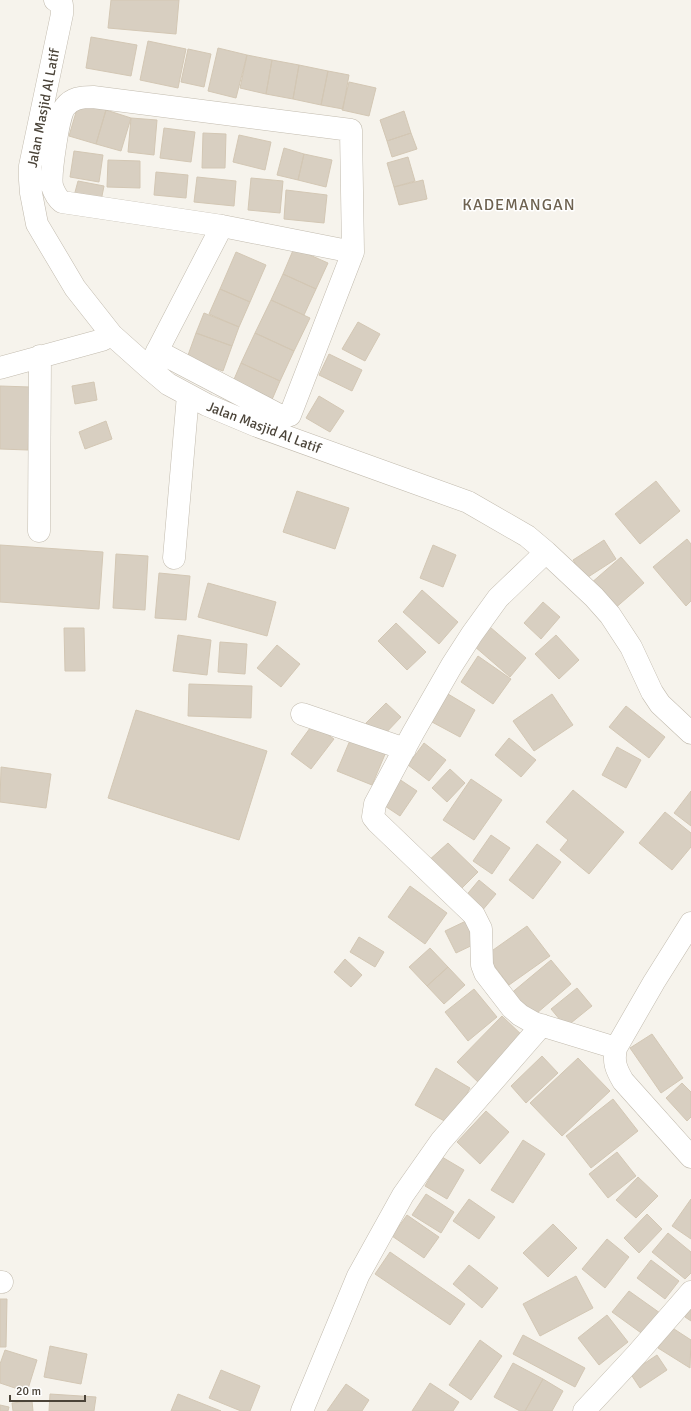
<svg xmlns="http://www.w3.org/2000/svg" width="691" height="1411" font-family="Signika,sans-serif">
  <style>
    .building { fill: #d8cfc1; stroke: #d3c7b4 }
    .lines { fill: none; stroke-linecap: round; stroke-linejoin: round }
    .minor-casing { stroke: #c2bbae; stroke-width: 23 }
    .minor { stroke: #fff; stroke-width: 22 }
    .labels { text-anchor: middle; stroke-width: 3; stroke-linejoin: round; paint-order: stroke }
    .street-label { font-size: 14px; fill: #4b4439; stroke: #fff }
    .quarter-label { font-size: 16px; letter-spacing: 1px; fill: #6e6250; stroke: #fff }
  </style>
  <rect width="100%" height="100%" fill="#f6f3ec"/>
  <path class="building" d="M111,0H179L176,34L108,28Z
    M91,37L137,45L131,76L86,68Z
    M148,41L186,49L178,88L140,80Z
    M218,48L247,55L236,98L208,91Z
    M188,49L211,54L204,87L181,82Z
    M247,55L272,60L266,94L240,88Z
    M272,60L299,65L293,99L266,94Z
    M299,65L328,71L321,105L293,99Z
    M328,71L349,75L343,109L321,105Z
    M349,82L376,88L369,116L342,110Z
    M79,102L106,110L96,144L69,136Z
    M106,110L131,118L121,151L96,144Z
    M404,111L411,133L387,141L380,120Z
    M131,118L157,120L154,155L128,152Z
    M164,128L195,132L191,162L160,158Z
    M203,133L226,134L225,168H202Z
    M411,133L417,149L392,157L387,141Z
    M239,135L271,142L265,170L233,162Z
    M284,148L304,154L298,180L277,175Z
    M74,151L103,155L99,182L70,177Z
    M304,154L332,160L326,187L298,180Z
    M408,157L415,181L394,187L387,163Z
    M108,160L140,161V188L107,187Z
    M156,172L188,175L186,198L154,195Z
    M197,177L236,181L234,206L194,202Z
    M251,178L283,181L280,213L248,210Z
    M423,180L427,199L399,205L394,187Z
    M78,181L104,186L101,201L74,196Z
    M286,190L327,195L324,223L284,219Z
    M294,248L328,263L316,289L283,274Z
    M236,252L266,265L250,302L220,289Z
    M283,274L316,289L304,315L271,300Z
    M220,289L250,302L239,327L209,314Z
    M271,300L310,318L294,351L255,333Z
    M204,313L239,327L232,346L196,333Z
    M358,322L380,334L365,361L342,349Z
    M196,333L232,346L223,371L187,358Z
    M255,333L294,351L280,381L241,363Z
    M329,354L362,370L352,391L319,375Z
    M241,363L280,381L271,402L232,384Z
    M94,382L97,400L75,404L72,386Z
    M0,386L30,387L28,450L0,449Z
    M319,396L344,411L330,432L306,418Z
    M106,421L112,439L85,449L79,432Z
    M656,481L680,511L640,544L615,514Z
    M297,491L349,508L335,549L283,532Z
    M687,539L691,544V601L686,606L653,567Z
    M604,540L616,559L585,579L573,560Z
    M0,545L103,552L99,609L0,602Z
    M433,545L456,555L443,587L420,578Z
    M116,554L148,556L145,610L113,608Z
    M621,557L644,583L613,610L590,584Z
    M159,573L190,576L186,620L155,618Z
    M208,583L276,602L267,636L198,617Z
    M422,590L458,622L439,644L403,612Z
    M543,602L560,617L541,639L524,623Z
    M396,623L426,652L407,670L378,641Z
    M490,627L526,658L510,677L474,646Z
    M64,628H84L85,671H65Z
    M178,635L211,640L207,675L173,671Z
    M556,635L579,660L559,679L535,654Z
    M220,642L247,644L245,674L218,672Z
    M277,645L300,664L281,687L257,668Z
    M478,656L511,679L493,704L461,682Z
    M189,684L252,686L251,718L188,716Z
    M448,694L475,710L460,737L432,722Z
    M552,694L573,725L534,751L513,721Z
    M386,703L401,717L382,737L366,723Z
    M626,706L665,737L649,758L609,727Z
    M136,710L267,751L239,840L108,798Z
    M313,724L334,739L311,769L291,754Z
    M351,738L386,752L372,785L337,771Z
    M509,738L536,760L521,777L495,755Z
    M424,743L446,760L429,781L408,765Z
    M617,747L641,760L626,788L602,775Z
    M1,767L51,774L46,808L0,802Z
    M450,769L465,783L447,802L432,788Z
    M396,777L417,791L400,816L379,802Z
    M471,779L502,800L474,840L443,820Z
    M573,790L624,832L589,874L560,850L568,840L546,822Z
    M691,791V826L674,813Z
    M665,812L691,833V847L672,870L639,843Z
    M491,835L510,848L492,874L473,861Z
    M448,843L478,872L458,892L427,862Z
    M537,844L561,862L533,899L509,880Z
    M479,880L496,894L481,912L464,898Z
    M410,886L447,913L425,944L388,917Z
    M468,920L479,942L456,953L445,931Z
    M527,926L550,956L509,985L486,955Z
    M359,937L384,952L375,967L350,952Z
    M430,948L448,967L427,986L409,967Z
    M345,959L362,975L351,987L334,972Z
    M551,960L571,984L530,1019L509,995Z
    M448,967L465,985L444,1004L427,986Z
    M577,988L592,1006L566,1027L551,1009Z
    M474,989L497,1017L468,1041L445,1012Z
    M502,1016L525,1038L480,1084L457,1062Z
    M652,1034L683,1078L661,1093L630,1048Z
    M542,1056L558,1073L526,1103L511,1086Z
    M578,1058L610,1091L562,1136L530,1103Z
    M436,1068L470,1088L450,1124L415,1105Z
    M682,1083L691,1092V1117L687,1121L666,1098Z
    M613,1099L638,1131L591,1168L566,1136Z
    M486,1111L509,1132L480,1164L457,1142Z
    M523,1140L545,1154L513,1203L491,1190Z
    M617,1152L636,1176L608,1198L589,1174Z
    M442,1157L464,1170L447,1199L425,1186Z
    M638,1177L658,1196L636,1218L616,1200Z
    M426,1194L454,1212L441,1233L412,1215Z
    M469,1199L495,1217L479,1239L453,1221Z
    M691,1199V1239L672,1226Z
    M647,1214L662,1229L639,1253L624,1238Z
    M407,1215L439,1237L424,1258L392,1236Z
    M553,1224L577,1248L548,1277L523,1253Z
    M668,1233L691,1252V1273L685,1279L652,1252Z
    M607,1239L629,1257L605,1288L582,1269Z
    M390,1252L465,1304L450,1325L375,1274Z
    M651,1260L679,1281L665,1299L637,1278Z
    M469,1265L498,1288L482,1308L453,1284Z
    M576,1276L593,1308L540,1336L523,1304Z
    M629,1291L660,1313L644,1335L612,1312Z
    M0,1299H7L6,1347H0Z
    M691,1308V1321L685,1317Z
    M607,1315L628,1342L599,1365L578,1338Z
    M671,1327L691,1340L690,1368L658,1348Z
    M523,1335L585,1368L575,1387L513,1354Z
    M480,1340L502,1356L471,1400L449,1385Z
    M50,1346L87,1354L81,1384L44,1377Z
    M5,1350L37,1360L27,1392L0,1383V1364Z
    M657,1355L667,1370L640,1388L630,1373Z
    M513,1363L543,1379L525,1411H520L494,1397Z
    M221,1370L260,1386L250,1411H241L209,1398Z
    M543,1379L563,1391L552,1411H525Z
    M430,1383L459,1402L453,1411H412Z
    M346,1384L369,1400L362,1411H327Z
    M50,1394L96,1397L94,1411H49Z
    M178,1394L221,1411H171Z
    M32,1401L33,1411H13L12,1403Z
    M0,1405L9,1407L8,1411H0Z"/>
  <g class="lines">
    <defs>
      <path id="minor" d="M55,0L62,5V14L30,166V180L31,193L37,224L75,288L112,335L149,368L168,384L207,405L257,426L468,502L527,536L546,552L594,597L610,615L631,647L652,692L660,704L691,733
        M157,351L281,416H286L290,415L353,252L351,130L93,97C81,97 72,98 65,107C58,116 50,175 52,186C54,192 57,198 62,202L222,226L353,252
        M151,363L222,226
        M0,368L102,340L112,335
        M39,531L40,356
        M546,552L498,598L472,634L452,665L413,733L375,804L373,817L377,822L474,915L481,929L482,965L485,973L512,1008L520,1015L534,1023L616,1048
        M174,558L188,395
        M302,714L405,749
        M691,923L654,982L616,1048C613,1062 616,1069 623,1081L691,1157
        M0,1282H2
        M302,1411L358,1276L403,1195L441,1141L542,1025
        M584,1411L637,1354L691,1292"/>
    </defs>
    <use href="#minor" class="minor-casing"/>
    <use href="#minor" class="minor"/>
  </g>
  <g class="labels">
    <g class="street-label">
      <text transform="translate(43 108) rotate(-79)" y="5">Jalan Masjid Al Latif</text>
      <text transform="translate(264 427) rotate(21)" y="5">Jalan Masjid Al Latif</text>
    </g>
    <g class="quarter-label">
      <text x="519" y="210">KADEMANGAN</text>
    </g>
  </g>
  <path d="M10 1395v6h75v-6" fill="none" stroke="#4b4439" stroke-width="2"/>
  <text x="16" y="1395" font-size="12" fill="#4b4439" stroke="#ffffff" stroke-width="3" paint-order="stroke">20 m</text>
</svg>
